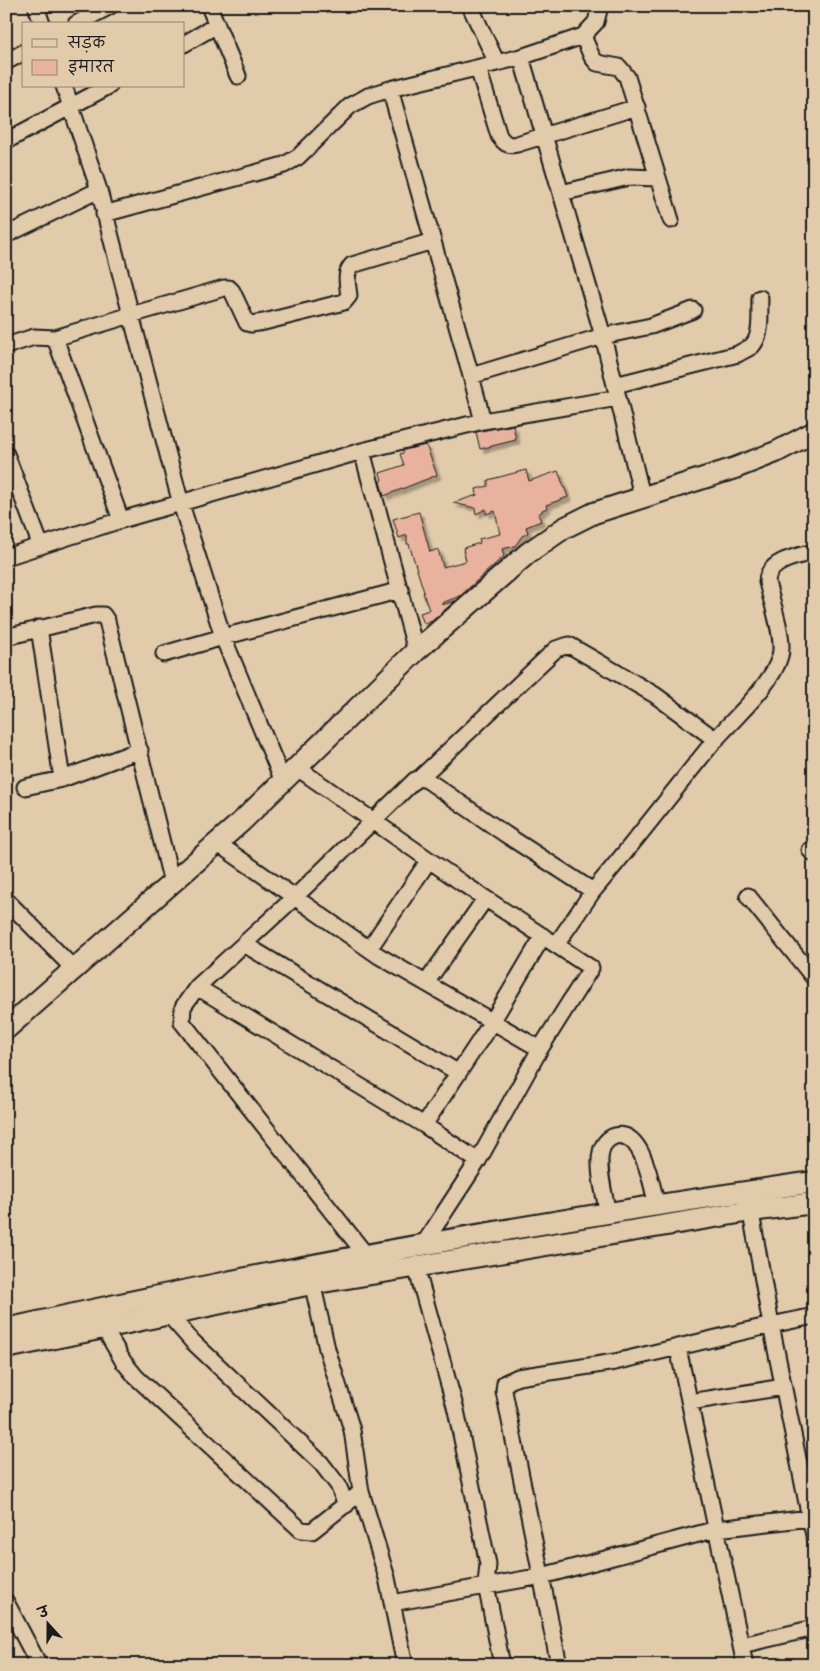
<svg xmlns="http://www.w3.org/2000/svg" width="820" height="1671" font-family="Itim,'Playpen Sans Deva',sans-serif">
  <style>
    .building { fill: #e8b29e; stroke: #1c1c1c; filter: url(#shadow) }
    .lines { fill: none; stroke-linecap: round; stroke-linejoin: round }
    .minor-casing { stroke: #1c1c1c; stroke-width: 19 }
    .major-casing { stroke: #1c1c1c; stroke-width: 24 }
    .minor { stroke: #e1cbab; stroke-width: 15 }
    .major { stroke: #e1cbab; stroke-width: 20 }
  </style>
  <defs>
    <filter id="shadow"><feDropShadow dx="4" dy="4" stdDeviation="1" flood-color="#0004"/></filter>
  </defs>
  <rect width="100%" height="100%" fill="#e1cbab"/>
  <filter id="ink" filterUnits="userSpaceOnUse"><feTurbulence type="fractalNoise" baseFrequency=".02" numOctaves="2"/><feDisplacementMap in="SourceGraphic" scale="10" xChannelSelector="R" yChannelSelector="G"/><feConvolveMatrix kernelMatrix="1 2 1 2 8 2 1 2 1" color-interpolation-filters="sRGB"/></filter>
  <g filter="url(#ink)">
    <path class="building" d="M513,425L516,440L480,449L476,432Z
      M426,445L437,475L384,496L380,482L382,480L380,473L404,465L400,454L403,453L404,450Z
      M526,470L529,481L558,471L568,497L546,505L547,508L542,510V512L538,514L541,521L526,527L528,533L522,536L515,546L502,549L504,556L460,596L442,603V605L455,601L432,621L424,624L420,613L429,610L423,593L424,592L409,544H407V535L399,538L393,519L419,512L430,552L438,549L443,567L466,561L463,548L480,543L479,539L500,534L495,511L486,514V509L476,514L475,508L453,503L477,495L476,489L488,486V480Z"/>
    <g class="lines">
      <defs>
        <path id="minor" d="M36,6L42,24
          M209,6L238,76
          M470,6L497,63
          M76,24L110,6
          M583,36L592,57L597,63L619,67L627,77L671,220
          M184,44L217,25
          M521,57L583,36L596,22L600,6
          M6,62L24,52
          M478,68L499,136C505,144 508,146 517,144L637,107
          M64,86L99,190
          M390,89L471,376L483,421
          M6,141L109,86
          M561,193L629,177L658,178
          M104,214L284,165L298,157L350,106L368,96L390,89L521,57L603,336L642,496
          M6,235L99,190L131,315L55,338L34,337L6,346
          M55,338L121,520L362,451L416,651
          M471,376L603,336L651,326L693,310
          M615,385L738,354C742,351 748,349 752,346C763,334 759,313 760,298
          M362,451L483,421L618,398
          M6,454L41,546
          M6,557L121,520
          M39,628L62,779
          M6,637L96,615H103L107,621L172,883
          M164,654L223,637L181,504L131,315L224,288H229L232,291L247,323L251,324L264,322L344,302L349,296C348,286 344,273 352,265L433,241
          M296,767L462,883L591,968L540,1049
          M420,778L556,649L569,645L655,695L716,740
          M283,781L223,637L401,590
          M25,787L62,779L140,750
          M217,843L379,956L540,1049L478,1161L423,1245
          M810,850L814,854
          M593,891C635,842 674,790 715,740C734,718 773,684 780,656C785,639 771,600 767,582C767,561 797,556 814,552
          M748,896L814,978
          M6,900L74,969
          M244,944L457,1072
          M369,949L429,860
          M426,983L485,899
          M197,987L424,1125L478,1161
          M424,1125L492,1022L543,936
          M749,1202L771,1325L814,1316
          M608,1214C605,1197 597,1169 601,1152C602,1145 608,1138 615,1136C643,1129 652,1187 657,1206
          M366,1255L182,1022L183,1007L197,987L295,897L415,780L420,778L427,780L505,834L593,891L556,945
          M416,1267L456,1410L488,1564L486,1585L502,1665
          M310,1273L327,1349L352,1430L361,1492L387,1578L405,1665
          M169,1315L192,1341L321,1463L338,1485L346,1505
          M104,1328L123,1361L136,1377L301,1530L312,1531L361,1492
          M678,1348L745,1665
          M690,1402L784,1387
          M814,1517L810,1518L814,1535
          M6,1602L39,1665
          M392,1603L542,1576L717,1529L810,1518L771,1325L615,1362L518,1377L505,1383L504,1391L559,1665
          M742,1645L814,1628"/>
        <path id="major" d="M6,1029L241,822L416,651L528,553L564,528L594,513L735,468L776,452L814,432
          M6,1329C273,1269 543,1220 814,1182
          M6,1348L104,1328L311,1284L751,1211L814,1203"/>
      </defs>
      <use href="#minor" class="minor-casing"/>
      <use href="#major" class="major-casing"/>
      <use href="#minor" class="minor"/>
      <use href="#major" class="major"/>
    </g>
  </g>
  <rect width="820" height="1671" fill="none" stroke="#e1cbab" stroke-width="25"/>
  <rect x="12" y="12" width="795" height="1646" fill="none" stroke="#1c1c1c" stroke-width="2" filter="url(#ink)"/>
  <rect x="22" y="22" width="162" height="65" fill="#e1cbab" stroke="#928572"/>
  <rect x="32" y="39" width="25" height="8" fill="#e1cbab" stroke="#928572"/>
  <text x="68" y="48" font-size="15" fill="#1c1c1c">सड़क</text>
  <rect x="32" y="60" width="25" height="15" fill="#e8b29e" stroke="#928572"/>
  <text x="68" y="72" font-size="15" fill="#1c1c1c">इमारत</text>
  <g transform="translate(48 1624) rotate(339)" stroke="#e1cbab" stroke-width="4" paint-order="stroke">
  <path d="M0-4L9 19L0 12L-9 19Z" fill="#1c1c1c"/>
  <text y="-8" font-size="14" font-weight="bold" text-anchor="middle" fill="#1c1c1c">उ</text>
  </g>
</svg>
